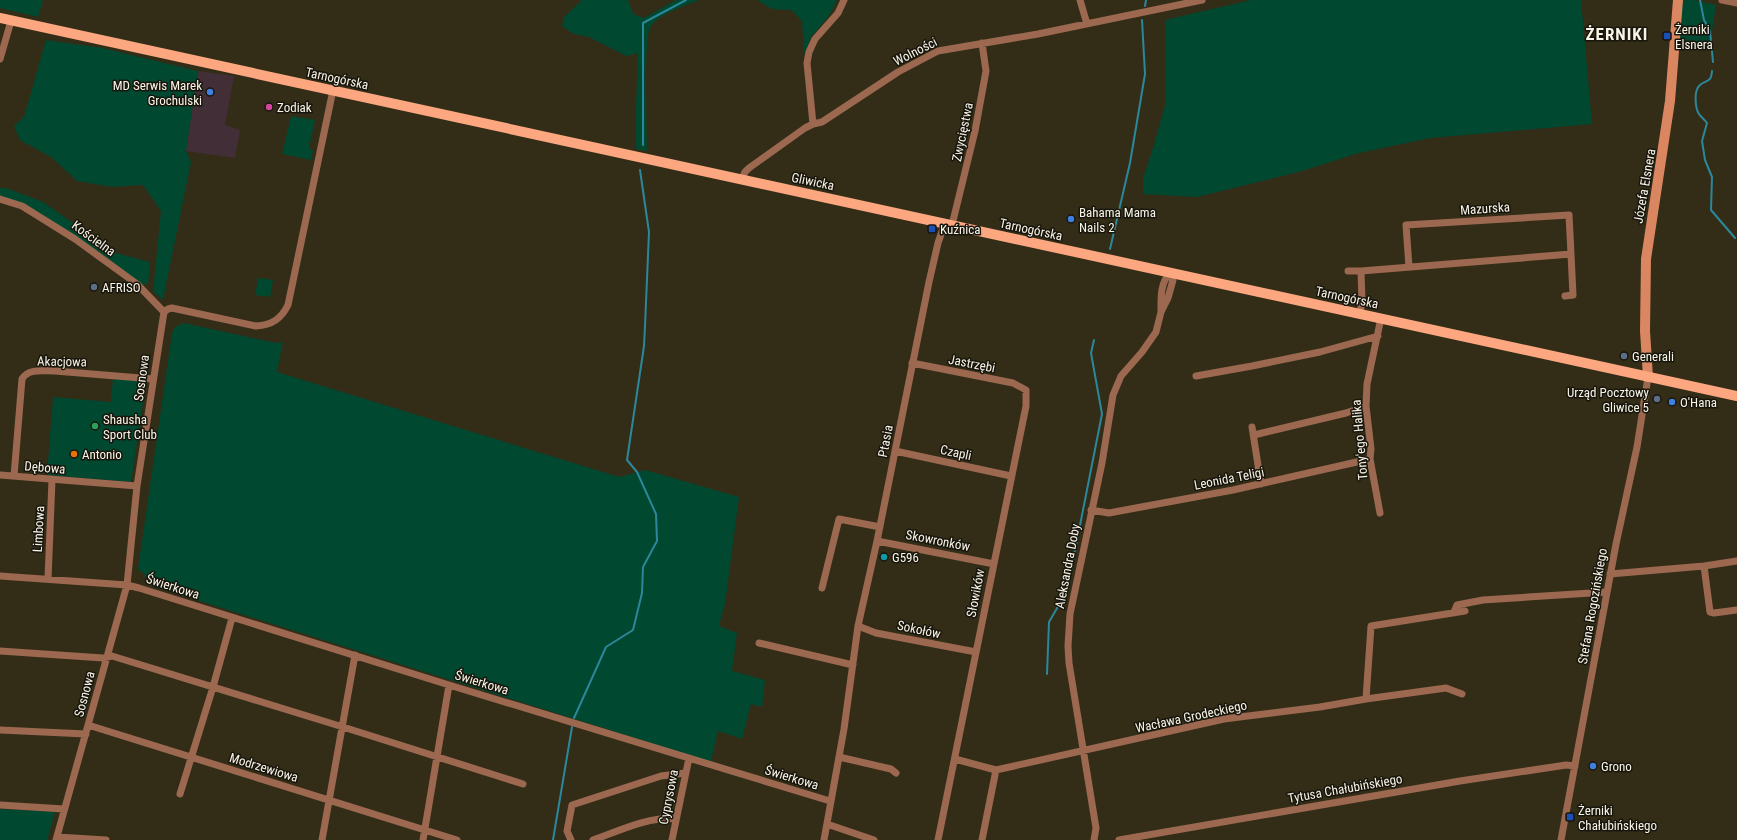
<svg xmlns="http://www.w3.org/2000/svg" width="1737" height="840" font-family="'Roboto Condensed',sans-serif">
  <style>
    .industrial { fill: #412e36 }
    .green { fill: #004830 }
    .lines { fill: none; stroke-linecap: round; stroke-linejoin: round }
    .stream { stroke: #2d879a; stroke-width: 2 }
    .street { stroke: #9c6850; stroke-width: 7 }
    .secondary { stroke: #da8761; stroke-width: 10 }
    .primary { stroke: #fda780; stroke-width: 10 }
    .transit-dot { fill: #1a4fb4; stroke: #18150c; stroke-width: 1.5 }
    .shop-dot { fill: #3f7fe0; stroke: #18150c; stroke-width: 1.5 }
    .hotel-dot { fill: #d1479c; stroke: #18150c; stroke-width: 1.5 }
    .service-dot { fill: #5c6f8a; stroke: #18150c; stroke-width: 1.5 }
    .leisure-dot { fill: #2e9e5b; stroke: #18150c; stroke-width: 1.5 }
    .food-dot { fill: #e8710a; stroke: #18150c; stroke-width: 1.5 }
    .culture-dot { fill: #0f9aa8; stroke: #18150c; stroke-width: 1.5 }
    .labels { text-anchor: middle; stroke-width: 3; stroke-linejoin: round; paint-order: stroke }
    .poi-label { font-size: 13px; fill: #f8f4e7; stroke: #18150c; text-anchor: start }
    .street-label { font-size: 13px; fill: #f8f4e7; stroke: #18150c }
    .district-label { font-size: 17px; font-weight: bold; letter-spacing: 1px; fill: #f8f4e7; stroke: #18150c }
  </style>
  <rect width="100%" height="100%" fill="#332d18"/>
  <path class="industrial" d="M198,71L234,76L225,125L240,130L235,158L186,151Z"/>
  <path class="green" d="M0,0H43L38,17L0,8Z
    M582,0H628L633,14L644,18L676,0H699C685,6 660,13 651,26C643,36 647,132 647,151L636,149V107L638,53L626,56L589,37L574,34L562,26L564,17Z
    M757,0H837L829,16L811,37L804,54L802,21L791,10L772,9Z
    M1251,0H1581L1592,124L1430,138L1359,153L1302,171L1197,197L1143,194V178L1153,148L1166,102L1165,20Z
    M1680,0H1694L1716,5L1710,45L1678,41Z
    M46,40L102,48L198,71L186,151L191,162L163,300L153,292L161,211L143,185L112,187L77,181L51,157L20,140L14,126L24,117Z
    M291,116L315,120L309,148L313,151L311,160L282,154Z
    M0,188H6L43,202L116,253L150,262L148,284H137L22,206L0,199Z
    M258,278L273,280L270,297L255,295Z
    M184,323L276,343L283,342L277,372L619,477L645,470L739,497L725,604L719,626L737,633L732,671L765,680L762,707L751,704L742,739L718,731L711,761H708L152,586L144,574L138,569L172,333L175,327Z
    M113,378L146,382L131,482L47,475L53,397L111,402Z
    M0,809L55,812L47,840H0Z"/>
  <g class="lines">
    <path class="stream" d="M1700,0L1704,20L1710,31L1713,62
      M1145,6L1146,0
      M1712,71C1711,84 1706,79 1699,86C1694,91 1695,108 1699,114C1701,117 1705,120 1707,123L1702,141L1705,160L1712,177L1711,210L1735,238
      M643,145V23L686,0
      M1110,249L1130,163L1145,74L1142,20
      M1047,674L1049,622L1067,591L1102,414L1091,353L1094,340
      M574,718L606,647L633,630L642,593L643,567L657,541L656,514L637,472L627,460L644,346L645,326L649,232L640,170
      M553,840L572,727"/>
    <path class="street" d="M1080,0L1087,24
      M1722,0L1737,3
      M0,59L11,21
      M813,124L807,63L809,52L815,39L838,13L844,0
      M742,179L745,172L749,168L805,128L813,124L822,122L898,72L938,51L1038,34L1202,0
      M0,199L22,206L75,239L137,284L164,312
      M952,225L975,131L986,71L982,43
      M1348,271H1361
      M1565,296L1573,295L1571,254
      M1360,313L1362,301L1361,271L1571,254L1569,215L1406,225L1409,267
      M912,363L1013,383L1026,390V406L938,840
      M1196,376L1252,366L1320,352L1378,336
      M1252,427L1261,484
      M1254,435L1346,413L1366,406
      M895,451L1011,476
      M0,475L137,486
      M14,476L22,379C28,368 44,371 55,371L153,379
      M1091,510L1109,513L1233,490L1370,459
      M1380,513L1370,459L1371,449L1366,406L1367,384L1381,318
      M877,541L994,564
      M1704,566L1710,612L1714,613L1737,610
      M1610,574L1704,566L1737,561
      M0,576L127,585L139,588L449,685L830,801
      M48,579L52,480
      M822,588L839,519L880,527
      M1454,612L1457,605L1483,600L1607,592
      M858,626L876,633L976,652
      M759,643L853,665
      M0,651L103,658L112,656L343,727L523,784
      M1366,699L1371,626L1465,611
      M88,725L457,840
      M0,730L86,734
      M839,757L891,769L896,773
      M955,759L996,770
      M996,770L1224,719L1320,707L1366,699L1446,688L1462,694
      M180,794L213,687L232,618
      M0,805L64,809
      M827,824L874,840
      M57,837L106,840
      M56,840L127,585L137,486L164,312L168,309L172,308L256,326C272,325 281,319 288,305L333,90
      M322,840L355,655
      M423,840L449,685
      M571,840L567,831L572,805L661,776L685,773
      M593,840C619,831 649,816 676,819
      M672,840L689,758
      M824,840L844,729L858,626L877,541L929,282L938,243L945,223
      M982,840L996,770
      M1094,840L1096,828L1069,663L1068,646L1070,614L1102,463L1113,395L1121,376L1142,352L1156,332L1161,312L1168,298L1173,280L1170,273C1160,283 1161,298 1161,312
      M1119,840L1460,781L1566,765L1575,766
      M1561,840L1616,544L1637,447L1648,377"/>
    <path class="secondary" d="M1648,377L1645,331L1646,259L1670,101L1678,0"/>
    <path class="primary" d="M0,18L1737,396"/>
  </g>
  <g class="transit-dot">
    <rect x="1663" y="32" width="8" height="8" rx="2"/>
    <rect x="928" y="225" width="8" height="8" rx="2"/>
    <rect x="1566" y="813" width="8" height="8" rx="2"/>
  </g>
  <g class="shop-dot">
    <circle cx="210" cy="92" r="4"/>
    <circle cx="1071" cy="219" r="4"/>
    <circle cx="1672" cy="402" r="4"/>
    <circle cx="1593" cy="766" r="4"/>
  </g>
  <circle class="hotel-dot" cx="269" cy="107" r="4"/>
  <g class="service-dot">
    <circle cx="94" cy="287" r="4"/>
    <circle cx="1624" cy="356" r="4"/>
    <circle cx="1657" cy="399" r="4"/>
  </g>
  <circle class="leisure-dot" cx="95" cy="426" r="4"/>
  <circle class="food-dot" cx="74" cy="454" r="4"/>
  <circle class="culture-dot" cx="884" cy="557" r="4"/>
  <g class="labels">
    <g class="poi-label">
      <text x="1675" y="34">Żerniki<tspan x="1675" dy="15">Elsnera</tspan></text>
      <text x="202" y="90" text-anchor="end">MD Serwis Marek<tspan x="202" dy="15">Grochulski</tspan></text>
      <text x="277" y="112">Zodiak</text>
      <text x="1079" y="217">Bahama Mama<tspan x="1079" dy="15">Nails 2</tspan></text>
      <text x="940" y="234">Kuźnica</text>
      <text x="102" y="292">AFRISO</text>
      <text x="1632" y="361">Generali</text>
      <text x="1649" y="397" text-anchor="end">Urząd Pocztowy<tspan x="1649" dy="15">Gliwice 5</tspan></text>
      <text x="1680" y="407">O'Hana</text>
      <text x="103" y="424">Shausha<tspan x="103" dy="15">Sport Club</tspan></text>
      <text x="82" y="459">Antonio</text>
      <text x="892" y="562">G596</text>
      <text x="1601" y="771">Grono</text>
      <text x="1578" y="815">Żerniki<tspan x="1578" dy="15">Chałubińskiego</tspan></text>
    </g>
    <g class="street-label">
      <text transform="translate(915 51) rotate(-27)" y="5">Wolności</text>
      <text transform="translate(337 78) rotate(12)" y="5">Tarnogórska</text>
      <text transform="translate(962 132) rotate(-78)" y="5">Zwycięstwa</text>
      <text transform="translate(813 181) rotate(12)" y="5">Gliwicka</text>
      <text transform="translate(1644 186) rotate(-80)" y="5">Józefa Elsnera</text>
      <text transform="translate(1485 208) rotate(-4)" y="5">Mazurska</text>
      <text transform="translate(1031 229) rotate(12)" y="5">Tarnogórska</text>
      <text transform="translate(94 238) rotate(36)" y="5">Kościelna</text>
      <text transform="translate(1347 297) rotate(12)" y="5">Tarnogórska</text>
      <text transform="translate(62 361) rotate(1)" y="5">Akacjowa</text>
      <text transform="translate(972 363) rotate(11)" y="5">Jastrzębi</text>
      <text transform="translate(141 378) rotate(-82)" y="5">Sosnowa</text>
      <text transform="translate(1359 440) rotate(-95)" y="5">Tony'ego Halika</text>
      <text transform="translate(885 441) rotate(-79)" y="5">Ptasia</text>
      <text transform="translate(956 452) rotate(12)" y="5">Czapli</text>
      <text transform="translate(45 467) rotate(5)" y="5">Dębowa</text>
      <text transform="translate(1229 478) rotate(-11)" y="5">Leonida Teligi</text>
      <text transform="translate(38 529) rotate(-87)" y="5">Limbowa</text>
      <text transform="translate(938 540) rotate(11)" y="5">Skowronków</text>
      <text transform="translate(1067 566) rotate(-79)" y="5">Aleksandra Doby</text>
      <text transform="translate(173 586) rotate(18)" y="5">Świerkowa</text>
      <text transform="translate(975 593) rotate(-79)" y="5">Słowików</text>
      <text transform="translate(1592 606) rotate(-80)" y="5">Stefana Rogozińskiego</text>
      <text transform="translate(919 629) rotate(12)" y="5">Sokołów</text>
      <text transform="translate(482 682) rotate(17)" y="5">Świerkowa</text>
      <text transform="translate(84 694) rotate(-75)" y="5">Sosnowa</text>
      <text transform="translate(1191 716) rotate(-12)" y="5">Wacława Grodeckiego</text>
      <text transform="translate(264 767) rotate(17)" y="5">Modrzewiowa</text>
      <text transform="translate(792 777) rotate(17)" y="5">Świerkowa</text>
      <text transform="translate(1345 788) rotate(-10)" y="5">Tytusa Chałubińskiego</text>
      <text transform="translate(668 797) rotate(-79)" y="5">Cyprysowa</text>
    </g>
    <g class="district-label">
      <text x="1617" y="40">ŻERNIKI</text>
    </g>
  </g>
</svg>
